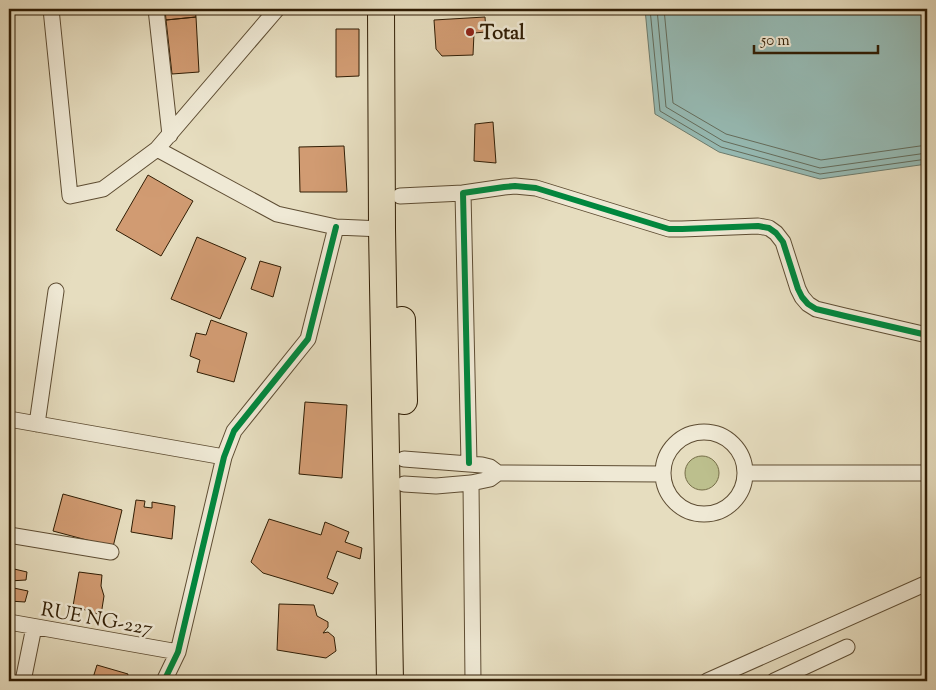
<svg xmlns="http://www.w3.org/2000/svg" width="936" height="690" font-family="'Sorts Mill Goudy',serif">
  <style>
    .green { fill: #bcbf8d; stroke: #766e48 }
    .water { fill: #96bbb5; stroke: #6d7c6e }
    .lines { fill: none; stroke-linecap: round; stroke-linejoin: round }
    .shore { stroke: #636c5c; stroke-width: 1 }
    .building { fill: #d19b72; stroke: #301d04 }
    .minor-casing { stroke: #5e4d33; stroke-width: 17 }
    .trunk-casing { stroke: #301d04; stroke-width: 28 }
    .minor { stroke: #efe9d5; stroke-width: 15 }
    .trunk { stroke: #e6ddbf; stroke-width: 26 }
    .cycleway-casing { stroke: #efe9d5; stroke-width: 9 }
    .cycleway { stroke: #00873e; stroke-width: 6 }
    .poi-dot { fill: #8f2418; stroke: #efe9d5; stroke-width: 2 }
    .labels { text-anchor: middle; stroke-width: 5; stroke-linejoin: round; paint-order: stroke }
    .poi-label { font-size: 20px; font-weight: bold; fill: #301d04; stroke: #efe9d5; text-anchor: start }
    .street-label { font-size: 20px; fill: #301d04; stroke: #efe9d5 }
  </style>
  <rect width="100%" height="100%" fill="#e6ddbf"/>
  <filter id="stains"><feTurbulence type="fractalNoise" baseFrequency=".004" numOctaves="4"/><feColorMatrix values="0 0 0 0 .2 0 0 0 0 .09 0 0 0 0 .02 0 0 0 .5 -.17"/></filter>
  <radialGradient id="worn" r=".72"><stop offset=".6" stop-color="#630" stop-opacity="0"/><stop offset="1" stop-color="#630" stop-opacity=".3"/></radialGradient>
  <path class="green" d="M685 473a17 17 0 1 1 34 0a17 17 0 1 1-34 0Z"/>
  <path class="water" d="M645,9H927V164L820,179L719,152L655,114Z"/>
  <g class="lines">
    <path class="shore" d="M650,9L660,111L721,147L820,174L927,159
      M657,9L666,107L723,141L820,168L927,153
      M664,9L673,103L726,134L821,160L927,145"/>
  </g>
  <path class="building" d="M165,9H195L196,17L166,20Z
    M196,17L199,72L172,74L166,20Z
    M485,17L486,32L474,33L473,55L442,56L436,49L434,20Z
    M336,29H359V76L336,77Z
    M493,122L496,163L474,161L475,124Z
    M344,146L347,192H300L299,147Z
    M148,175L193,201L161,256L116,230Z
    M197,237L246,258L220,319L171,299Z
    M260,261L281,267L273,297L251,289Z
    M211,320L247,333L234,382L197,372L200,360L190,356L196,333L206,335Z
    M305,402L347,405L342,478L299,474Z
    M63,494L122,510L113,547L53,531Z
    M136,500L145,501L144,507L152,508V502L175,506L172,539L131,532Z
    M269,519L321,535L325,522L349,532L345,542L362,548L360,559L337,551L327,578L338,583L333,594L263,573L251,562Z
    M9,562L10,563V568L27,572L26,580L9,581V587L28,591L25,602L9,601Z
    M79,572L102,575L101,586L104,596L101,615L73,606Z
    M279,604L314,605L317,616L328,622V627L323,633L328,632L334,637L336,651L326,658L277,650Z
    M97,665L128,674L126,681H92Z"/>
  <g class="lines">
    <defs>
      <path id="minor" d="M51,9L70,196L103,189L157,149L277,9
        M156,9L170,135
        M157,149L277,214L336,227L382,229
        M400,196L463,193
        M9,419L224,457
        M37,424L56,291
        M663 473a41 41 0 1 1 82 0a41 41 0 1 1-82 0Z
        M404,459L482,465L490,467L498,473
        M469,463L463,193L504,187L515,186L536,188L669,229H682L758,226L769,228L776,233L783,242L798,289L802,297L808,304L816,309L845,316L927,335
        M746,473H926
        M471,483L473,681
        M404,484L436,486L471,483L490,479L498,473L662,474
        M9,535L111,552
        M9,622L178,652
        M23,681L34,627
        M164,681L178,652L224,457L234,431L308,339L336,227
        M707,681L927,583
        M774,681L847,647"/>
      <path id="trunk" d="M381,9L382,229L390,681
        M402,320L404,401"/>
    </defs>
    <use href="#minor" class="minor-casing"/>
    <use href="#trunk" class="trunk-casing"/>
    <use href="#minor" class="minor"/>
    <use href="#trunk" class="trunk"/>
    <defs>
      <path id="cycleway" d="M469,463L463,193L504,187L515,186L536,188L669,229H682L758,226L769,228L776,233L783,242L798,289L802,297L808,304L816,309L845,316L927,335
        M164,681L178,652L224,457L234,431L308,339L336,227"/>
    </defs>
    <use href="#cycleway" class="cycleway-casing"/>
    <use href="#cycleway" class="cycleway"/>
  </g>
  <circle class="poi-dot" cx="470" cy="32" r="5"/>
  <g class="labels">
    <g class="poi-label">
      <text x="480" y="39">Total</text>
    </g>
    <g class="street-label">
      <text transform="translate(97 618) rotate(10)" y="7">RUE NG-227</text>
    </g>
  </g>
  <rect width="936" height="690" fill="none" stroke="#e6ddbf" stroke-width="30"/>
  <rect x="10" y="10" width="916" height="670" fill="none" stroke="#301d04" stroke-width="2.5"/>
  <rect x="15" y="15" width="906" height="660" fill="none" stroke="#301d04"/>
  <path d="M754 45v8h124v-8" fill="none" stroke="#301d04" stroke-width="2.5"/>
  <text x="761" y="45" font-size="15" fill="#301d04" stroke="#efe9d5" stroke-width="4" paint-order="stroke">50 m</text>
  <rect width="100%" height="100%" filter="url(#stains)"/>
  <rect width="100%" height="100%" fill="url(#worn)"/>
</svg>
